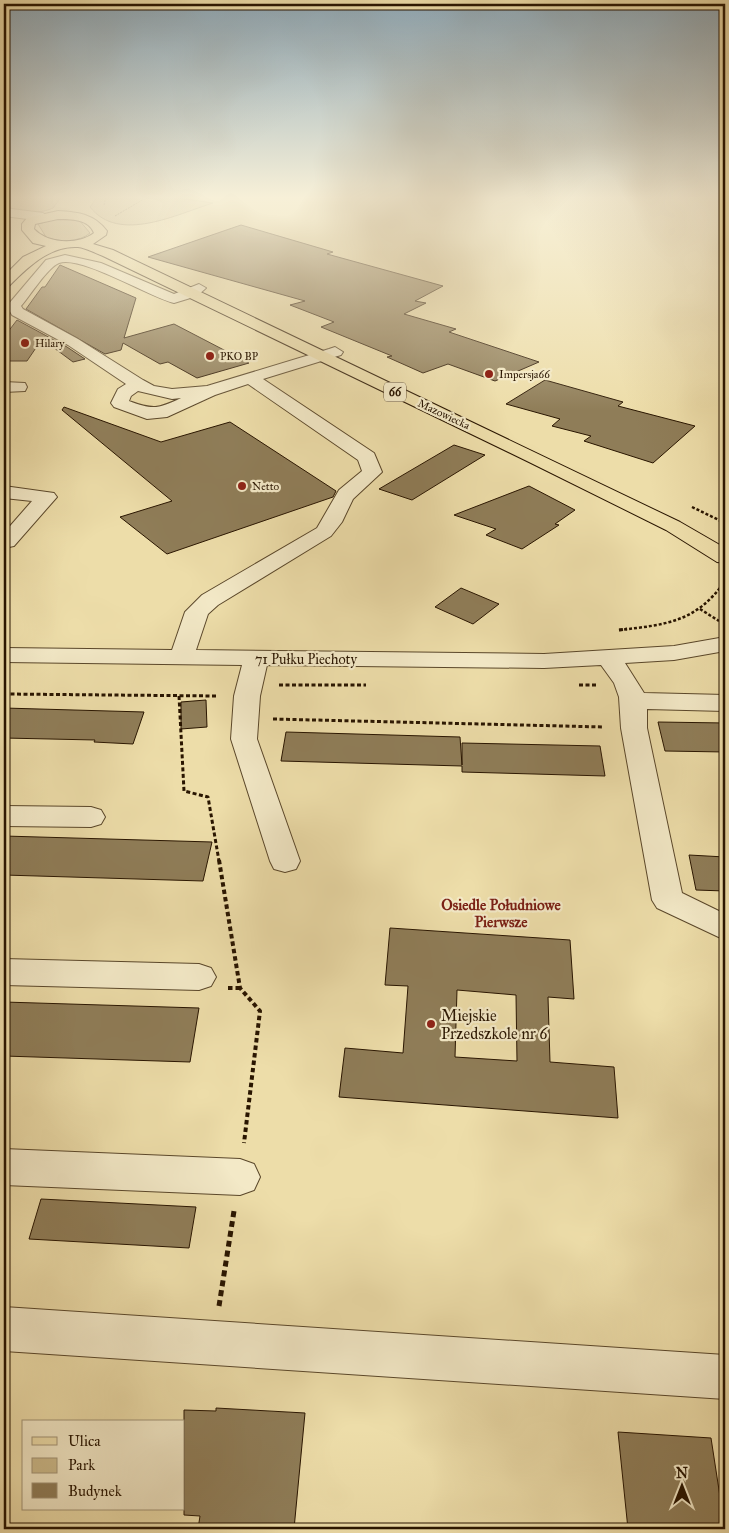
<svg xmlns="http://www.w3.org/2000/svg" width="729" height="1533" font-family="'IM FELL Great Primer',serif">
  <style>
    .green { fill: #ccbb8c; stroke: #7a6846 }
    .building { fill: #8f7d58; stroke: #291500; fill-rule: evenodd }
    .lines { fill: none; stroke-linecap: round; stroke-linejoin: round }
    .minor-casing { stroke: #5a472a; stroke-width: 2 }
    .major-casing { stroke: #291500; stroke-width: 2 }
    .path-far4 { stroke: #291500; stroke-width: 1; stroke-dasharray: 2 1; stroke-linecap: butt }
    .path-far3 { stroke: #291500; stroke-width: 2.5; stroke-dasharray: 3 2; stroke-linecap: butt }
    .path-far2 { stroke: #291500; stroke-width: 3; stroke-dasharray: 4 2.5; stroke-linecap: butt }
    .path-far1 { stroke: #291500; stroke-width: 4; stroke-dasharray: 4.5 3; stroke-linecap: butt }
    .path { stroke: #291500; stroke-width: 5; stroke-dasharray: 6 4; stroke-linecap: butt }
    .minor { fill: #f3e9c7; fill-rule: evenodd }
    .major { fill: #eddda9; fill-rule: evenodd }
    .poi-dot { fill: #8f2418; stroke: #f3e9c7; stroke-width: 2 }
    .labels { text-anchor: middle; stroke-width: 4.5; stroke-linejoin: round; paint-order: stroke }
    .far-poi-label { font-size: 11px; fill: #291500; stroke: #f3e9c7; text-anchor: start }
    .far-street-label { font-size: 11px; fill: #291500; stroke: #f3e9c7 }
    .shield { fill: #f3e9c7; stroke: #66553c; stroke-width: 1 }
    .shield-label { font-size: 12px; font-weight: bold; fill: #291500 }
    .street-label { font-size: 14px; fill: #291500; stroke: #f3e9c7 }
    .neighbourhood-label { font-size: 15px; font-weight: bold; fill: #7a1f14; stroke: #f3e9c7 }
    .near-poi-label { font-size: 16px; fill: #291500; stroke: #f3e9c7; text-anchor: start }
  </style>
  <rect width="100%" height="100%" fill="#eddda9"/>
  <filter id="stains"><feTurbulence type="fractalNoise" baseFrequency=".004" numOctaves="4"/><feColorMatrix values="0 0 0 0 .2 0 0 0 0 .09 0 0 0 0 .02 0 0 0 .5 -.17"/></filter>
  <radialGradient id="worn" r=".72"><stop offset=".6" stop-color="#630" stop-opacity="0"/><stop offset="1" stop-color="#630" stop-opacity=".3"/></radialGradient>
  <path class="green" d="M4,196H62L53,208C38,215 19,212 4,205Z
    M98,196H165L213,203C177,214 119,244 90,207Z
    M59,218L79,220L90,233C80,242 58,243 46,237L38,224Z"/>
  <path class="building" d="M241,225L333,252L327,254L443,286L415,301L426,303L404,314L456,329L449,332L539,362L495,381L448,364L423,373L387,357L392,356L321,327L334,322L290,305L305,301L148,257Z
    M60,265L136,298L124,338L174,324L249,363L197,378L168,362L160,364L123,343L121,350L105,354L26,309L42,287H45Z
    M17,320L67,347L85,359L73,362L42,339L27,361H4V337Z
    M545,380L623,402L618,406L695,426L653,463L584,441L591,436L552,426L560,419L506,404Z
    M64,407L161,442L230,422L336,491L333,497L167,554L120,517L172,501L62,410Z
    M454,445L485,455L412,500L379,489Z
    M529,486L575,510L555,524L559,525L522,549L486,535L496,529L454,515Z
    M461,588L499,604L473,624L435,607Z
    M206,700L207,727L181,729V702Z
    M4,708L144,712L133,744L94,742L95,740L4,738Z
    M658,722L725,723V752L665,751Z
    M286,732L460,737L462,765V743L600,746L605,776L462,772V766L281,761Z
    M4,836L212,842L203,881L4,875Z
    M689,855L725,857V891L696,890Z
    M390,928L570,940L574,999L548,997L550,1062L614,1067L618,1118L339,1097L345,1048L403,1053L408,986L385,985ZM457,990L516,995L517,1061L455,1057Z
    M4,1002L199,1008L190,1062L4,1056Z
    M41,1199L196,1207L189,1248L29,1239Z
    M216,1408L305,1413L294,1529H198L200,1516L184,1515V1410L216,1411Z
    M618,1432L711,1438L725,1529H628Z"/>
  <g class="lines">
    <defs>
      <path id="minor" d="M4,208L43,213L49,217L43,221L4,216Z
        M65,255L101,263L174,294L199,284L206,288L197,296L174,303C149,297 81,255 59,263C47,268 30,296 21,306L23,309L78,339L143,380L154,386L172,389L207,386L329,349L335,347L343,352L341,355L263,379L374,453L382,472L353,499L342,522L331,536L218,605L208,614L196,650L544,654L674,646L725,637V651L674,660L625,663L644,693L725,695V711L647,709V728L682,893L725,914V940L657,908L652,900L621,728L619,697L614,683L601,665L544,668L267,665L260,696L257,739L300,861L296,869L285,872L274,869L270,861L231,739L234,696L242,665L4,662V648L172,650L185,612L202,595L317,528L339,490L362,471L358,460L248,384L215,395L167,417L147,419L114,407L111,403L118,389L126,384L68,345L12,315L7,306L46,260ZM138,391L172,399L181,398C158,409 153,410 129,401L131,396Z
        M4,382L25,383L27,387L25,391L4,392Z
        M4,486L54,493L57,497L14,546L4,548V533L32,501L4,498Z
        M4,806L91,807L101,810L105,817L101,824L91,827L4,826Z
        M4,959L199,964L211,968L216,977L211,986L199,990L4,985Z
        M4,1149L240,1159L254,1164L260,1177L254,1190L240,1195L4,1185Z
        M4,1307L725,1355V1399L4,1351Z"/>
      <path id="major" d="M58,211C78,212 94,214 107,231L106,235L93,244L113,250L680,522L725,548V563L717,562L666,530L529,462L103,256C95,253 86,248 78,247C50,245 27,268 9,286L4,287V276L23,257L46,246L33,243L22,230V224L27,218ZM58,219C71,219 89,219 94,233C78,245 48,244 34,229L35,224Z"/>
    </defs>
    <use href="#minor" class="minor-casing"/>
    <use href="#major" class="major-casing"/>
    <path class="path-far4" d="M104,205L106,196
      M115,216L149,196"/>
    <path class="path-far3" d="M692,507L725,523
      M700,609L719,621
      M619,630C665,625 697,622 725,581"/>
    <path class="path-far2" d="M619,630L627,629
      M279,685H366
      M579,685H596
      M4,694L218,696
      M179,696L184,791L208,797L219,861
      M273,719L604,727"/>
    <path class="path-far1" d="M219,860L240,988L260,1011L244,1143
      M228,988H240"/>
    <path class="path" d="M219,1306L234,1211"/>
    <use href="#minor" class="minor"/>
    <use href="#major" class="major"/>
  </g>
  <linearGradient id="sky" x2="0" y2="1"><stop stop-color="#8fa9b8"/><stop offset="0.48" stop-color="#f7f0d8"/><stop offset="1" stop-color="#f7f0d8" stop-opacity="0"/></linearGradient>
  <rect width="729" height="411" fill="url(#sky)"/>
  <g class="poi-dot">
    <circle cx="25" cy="343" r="5"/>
    <circle cx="210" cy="356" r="5"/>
    <circle cx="489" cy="374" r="5"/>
    <circle cx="242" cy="486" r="5"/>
    <circle cx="431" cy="1024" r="5"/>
  </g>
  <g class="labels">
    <g class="far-poi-label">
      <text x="35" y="347">Hilary</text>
      <text x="220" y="360">PKO BP</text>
      <text x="499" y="378">Impersja66</text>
      <text x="252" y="490">Netto</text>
    </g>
    <g class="far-street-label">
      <text transform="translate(444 414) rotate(25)" y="4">Mazowiecka</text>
    </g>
    <rect class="shield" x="384" y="382.5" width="22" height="19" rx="4"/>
    <g class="shield-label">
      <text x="395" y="396">66</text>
    </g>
    <g class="street-label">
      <text x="306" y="664">71 Pułku Piechoty</text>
    </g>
    <g class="neighbourhood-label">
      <text x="501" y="910">Osiedle Południowe<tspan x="501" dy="17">Pierwsze</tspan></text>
    </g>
    <g class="near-poi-label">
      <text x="441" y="1021">Miejskie<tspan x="441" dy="18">Przedszkole nr 6</tspan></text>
    </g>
  </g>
  <rect width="729" height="1533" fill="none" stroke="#eddda9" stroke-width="20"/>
  <rect x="5" y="5" width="719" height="1523" fill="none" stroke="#291500" stroke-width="2.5"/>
  <rect x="10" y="10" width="709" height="1513" fill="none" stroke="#291500"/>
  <rect x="22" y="1420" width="162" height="90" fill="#f3e9c7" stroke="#a29477"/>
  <rect x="32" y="1437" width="25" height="8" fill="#eddda9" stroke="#a29477"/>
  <text x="68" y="1446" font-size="15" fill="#291500">Ulica</text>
  <rect x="32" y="1458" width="25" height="15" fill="#ccbb8c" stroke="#a29477"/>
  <text x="68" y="1470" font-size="15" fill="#291500">Park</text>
  <rect x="32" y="1483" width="25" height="15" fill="#8f7d58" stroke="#a29477"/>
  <text x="68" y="1496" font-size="15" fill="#291500">Budynek</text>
  <g transform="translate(682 1486)" stroke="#f3e9c7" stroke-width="4" paint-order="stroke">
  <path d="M0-4L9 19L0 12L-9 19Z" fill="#291500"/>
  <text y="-8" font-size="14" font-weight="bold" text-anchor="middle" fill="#291500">N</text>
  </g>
  <rect width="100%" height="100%" filter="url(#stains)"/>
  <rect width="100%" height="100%" fill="url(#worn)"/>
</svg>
